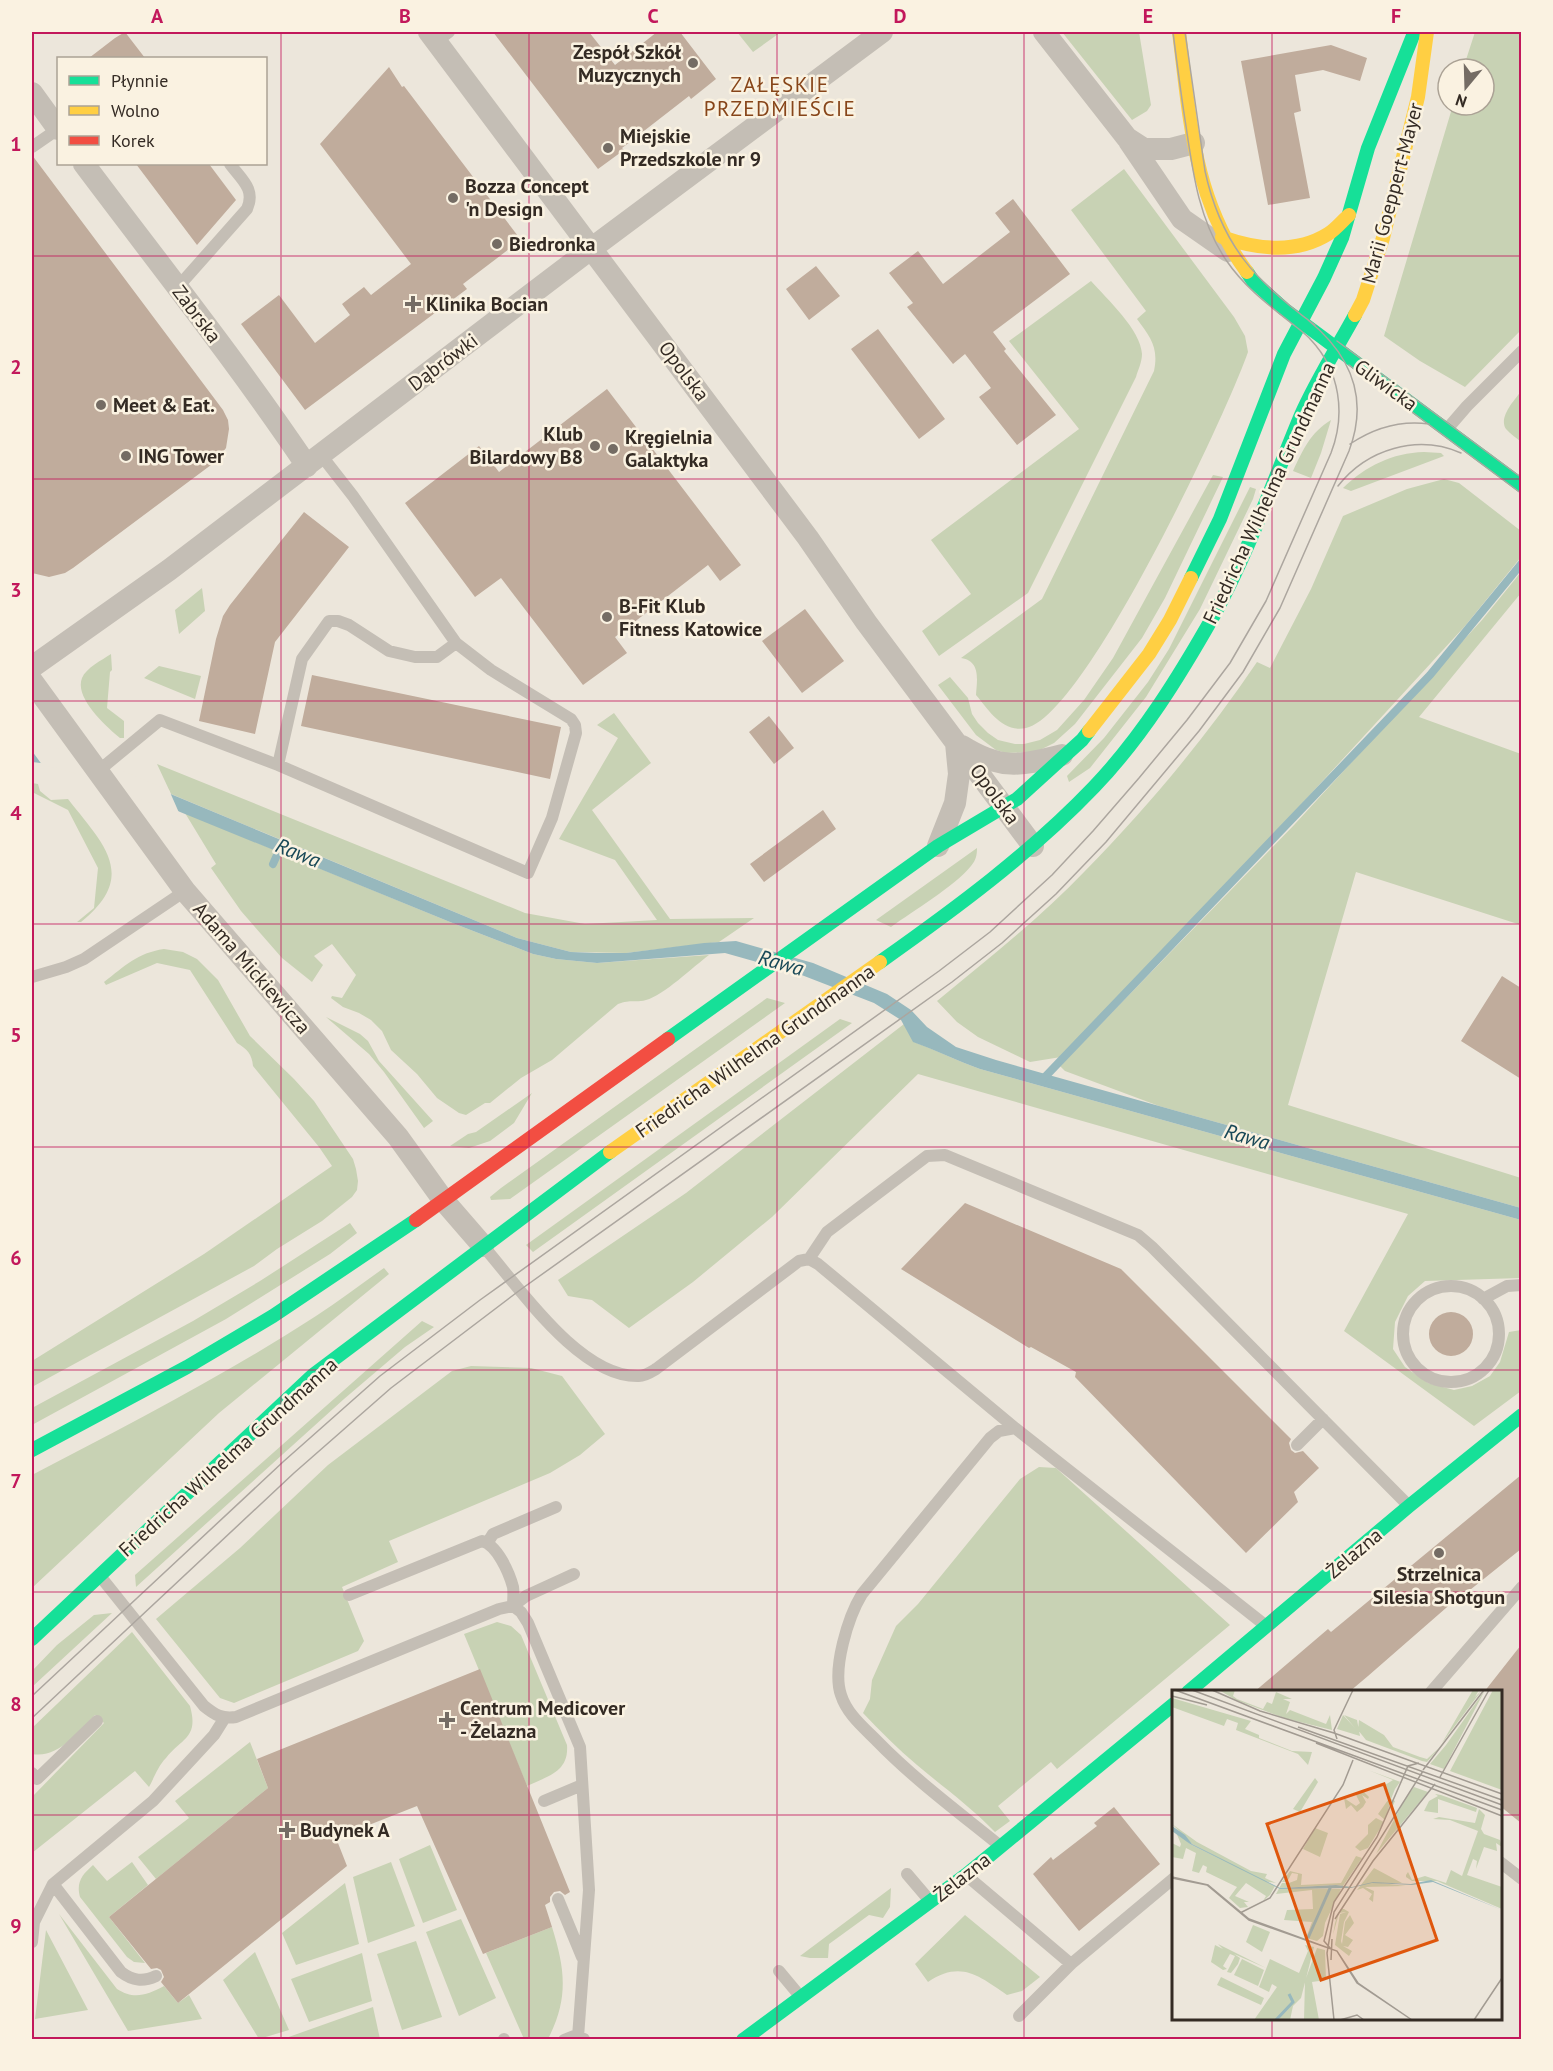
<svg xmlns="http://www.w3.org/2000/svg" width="1553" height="2071" font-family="'PT Sans',sans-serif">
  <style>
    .green { fill: #c8d2b4 }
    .water { fill: #97b8bd }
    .pier { fill: #ece6db }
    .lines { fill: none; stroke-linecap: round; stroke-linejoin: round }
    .stream { stroke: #97b8bd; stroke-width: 8 }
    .building { fill: #c0ac9c }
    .lane { stroke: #c4beb5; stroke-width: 12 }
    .street { stroke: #c4beb5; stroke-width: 22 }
    .fast { stroke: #16e098; stroke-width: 14 }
    .slow { stroke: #ffcf43; stroke-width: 14 }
    .jam { stroke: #f24e42; stroke-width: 14 }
    .tram { stroke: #aca69f; stroke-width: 1.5 }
    .grid { fill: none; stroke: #c2185b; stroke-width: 1.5; stroke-opacity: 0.55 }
    .poi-dot { fill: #746c64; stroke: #faf2e1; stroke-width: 2 }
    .labels { text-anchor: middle; stroke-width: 5; stroke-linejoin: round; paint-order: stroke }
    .poi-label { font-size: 20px; font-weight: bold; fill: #342b24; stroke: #faf2e1; text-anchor: start }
    .street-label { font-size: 20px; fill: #342b24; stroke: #faf2e1 }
    .neighbourhood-label { font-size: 21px; letter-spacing: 1.5px; fill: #874519; stroke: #faf2e1 }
    .water-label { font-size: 21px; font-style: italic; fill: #184857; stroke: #faf2e1 }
    .inset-river { fill: none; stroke: #97b8bd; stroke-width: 3 }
    .inset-road { fill: none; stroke: #a29b92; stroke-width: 1.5 }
    .view { fill: #df570d; fill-opacity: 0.15; stroke: #df570d; stroke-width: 3 }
    .inset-edge { fill: none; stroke: #342b24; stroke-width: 3 }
    .neatline { fill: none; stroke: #c2185b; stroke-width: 2 }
    .grid-label { font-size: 20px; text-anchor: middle; font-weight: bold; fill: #c2185b }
  </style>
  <rect width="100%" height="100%" fill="#ece6db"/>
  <path class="green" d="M737,32H781L753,52Z
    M1062,32H1139L1151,105L1147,111L1132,120Z
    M1475,32H1521L1522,329L1465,387L1420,361L1384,336L1453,105H1484V69H1463Z
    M1124,169L1234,317L1245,336L1248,352C1226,415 1085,716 1026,728C1002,733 989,710 976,695C977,680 981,661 961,658L1042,599L1154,371C1159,347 1150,337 1137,319L1146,311L1071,210Z
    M1091,281C1107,299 1141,330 1142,354C1142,362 1138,370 1136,377L1028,593L939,656L922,631L971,594L931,540L1079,429L1009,341Z
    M1521,391V442C1517,438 1510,434 1506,429C1498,417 1515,400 1521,391Z
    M1331,420L1321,453L1311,478L1293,471C1303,450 1310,433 1331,420Z
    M1424,452L1441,453L1444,456L1351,491L1343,488C1366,466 1392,453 1424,452Z
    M1213,475L1223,477L1165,598L1142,638L1075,724L1054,743L1036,752L1006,753L996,750L976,735L938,685L950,677L968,698L972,714L978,723L988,733L998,740L1015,744H1024L1040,740L1057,730L1084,700L1113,658Z
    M1444,479L1459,483L1521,531V557L1465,626L1251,859L1061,1057L1030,1062L978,1037L957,1022L937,1001C988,959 1040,918 1085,871C1148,807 1207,736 1257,662L1270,668L1311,589L1343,516L1407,489Z
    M1250,487L1256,489L1253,499L1200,609L1146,697L1090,768L1069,782L1067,776L1104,738L1148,682L1169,649Z
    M1521,572V593L1419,717L1521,754V925L1356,872L1288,1105L1521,1178V1208L1159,1106L1065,1071L1060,1066L1295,824L1482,620Z
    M202,588L205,611L179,634L175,610Z
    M111,654L112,670L110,672L107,708L124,721V738H120C107,727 74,698 82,678C86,668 102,660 111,654Z
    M159,666L201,676L195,699L144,678Z
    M614,713L651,763L592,810L670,919L754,918L719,942L626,953L571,952L517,938L171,794L157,764L525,913L585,924L657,920L615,860L559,839L618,738L597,725Z
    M32,783L38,784L40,791L51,800L68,799C103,844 139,875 81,922H77L94,908L98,868L68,810L32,792Z
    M185,813L450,922L533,954L556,959L597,963L709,955C694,966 663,996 646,1000C636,1003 631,999 618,1004L552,1060L521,1078L490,1103H485L466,1115L459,1113L437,1098L417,1074L391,1050L382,1031L371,1020L359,1013L343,1007L331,998L332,996L342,998L356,975L332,944L314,956L323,965L312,982L282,958L241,911L211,868L216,864Z
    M977,848C977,855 976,860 971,866C955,886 913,911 891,927L876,920Z
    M164,949L183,952L197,959L218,980L250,1036L294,1079L314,1101L353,1159L356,1169L358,1181L357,1190L352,1197L322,1221L277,1249L254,1266L32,1387V1361L204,1254L332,1166L319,1147L253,1066C252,1054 247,1049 237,1043L190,970L157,963L106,985L104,982C125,966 137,953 164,949Z
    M767,998L785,1003L510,1199L491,1200L490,1197L501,1188Z
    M326,1017L360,1034L368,1041L379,1061L433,1121L424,1128L384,1072L369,1054Z
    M840,1019L852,1023L533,1252L526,1245Z
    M904,1024L914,1042C936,1050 957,1061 980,1069L1521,1220V1278L1425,1281L1408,1296L1395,1322L1393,1349L1405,1367L1428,1383L1454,1390L1472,1386L1490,1376L1500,1362L1509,1332L1521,1330V1391L1474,1426L1344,1331L1408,1214L918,1074L772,1217L693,1282L629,1328L592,1300L568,1296L558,1280L686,1193Z
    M532,1093L514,1123L490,1141L469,1148L450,1146L468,1134L476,1132Z
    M350,1223L357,1233L330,1254L226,1319L32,1425V1408L193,1321L260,1281Z
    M384,1268L389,1274L219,1413L32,1588V1475C128,1425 225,1375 316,1316C339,1301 361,1284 384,1268Z
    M422,1321L434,1327L405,1347L344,1399L136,1587L135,1575Z
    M471,1366L531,1368L562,1376L605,1434L580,1455L550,1473L389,1541L398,1562L342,1587L364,1641L358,1651L234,1703L220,1698L156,1619L240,1548L328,1465L452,1371Z
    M1039,1467L1056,1468L1230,1625L1057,1769L1051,1762L998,1806L1010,1821L995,1832C971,1807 943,1787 917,1765C898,1749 880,1731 863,1713L870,1699L872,1680L896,1626L918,1604L1020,1479Z
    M112,1613L32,1687V1671L57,1645L94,1615Z
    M497,1622L511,1626L521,1635L567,1745C569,1772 548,1776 527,1786L464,1634Z
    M132,1632L190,1706C199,1738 182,1738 166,1758C158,1766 154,1778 149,1787L135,1771L32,1853V1797L104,1723L95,1715C78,1732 58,1759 32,1754V1728Z
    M250,1742L268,1788L156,1879L138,1857L189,1818L175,1801Z
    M430,1845L457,1910L423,1923L399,1859Z
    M132,1862L148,1885L109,1917L145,1963L134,1962L127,1957L80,1897C76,1882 82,1875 93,1865L107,1881Z
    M391,1862L415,1926L368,1943L353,1877Z
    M345,1883L359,1944L296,1965L282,1933Z
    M891,1888L890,1907L883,1918L869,1915L829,1944L828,1958H810L800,1956Z
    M59,1914L117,1989C134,2000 147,1995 164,1986L178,2003L189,1995L202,2019L128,2031Z
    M965,1915L1040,1977L1022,1991L1007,1995C979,1976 961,1960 928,1982L915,1964Z
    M461,1919L496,1998L459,2016L426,1932Z
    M552,1927C565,1969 569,1998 548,2039H524L486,1953Z
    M46,1930L88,2010L35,2019Z
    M416,1941L442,2017L402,2030L377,1954Z
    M255,1952L289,2030L259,2039L223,1980Z
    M362,1953L372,2001L309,2022L291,1979Z
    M373,2007L380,2039H283Z"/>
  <path class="water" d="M32,746L84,758L517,938L571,952L596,953H626L704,943L736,941L813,963L887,994L911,1010L927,1027L956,1047L996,1060L1521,1208V1220L980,1069C957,1061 936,1050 913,1042L901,1020L874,1003L799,974L725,953L597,963L556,959L533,954L450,922L163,805L58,765L32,762Z"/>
  <path class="pier" d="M32,743L85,755L169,790L180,815L87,777L58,768L43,766L32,751Z"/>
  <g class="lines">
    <path class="stream" d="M273,864L281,846
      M1043,1079L1430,675L1522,563"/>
  </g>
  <path class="building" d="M125,32L145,58H89L115,38Z
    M493,32H589L615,65L657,32H680L716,79L691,99L689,96L622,148L624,150L598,169Z
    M1331,45L1367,58L1360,81L1323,70L1295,75L1301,111L1294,113L1310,198L1268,205L1241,61Z
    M389,67L402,87L404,86L521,240L463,284L467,289L305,410L241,324L279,295L315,343L350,315L342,304L364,287L371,295L411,264L320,144Z
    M32,155L223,410L228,420L229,429L226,448L215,462L73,568L65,573L49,577L32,573Z
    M136,164H209L236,200L197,245Z
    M1013,199L1070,274L993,332L1006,349L1004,351L1056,415L1017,445L979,397L991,388L965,354L953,364L907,307L913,303L889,273L918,251L943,284L1010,232L995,213Z
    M816,266L840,296L809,320L786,289Z
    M878,329L945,419L919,439L851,349Z
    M607,389L741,565L720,581L708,565L615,637L627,653L583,685L501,578L475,597L405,503L479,446L499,472Z
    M304,512L349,547L275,642L255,734L199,721L216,639L223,616L230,605Z
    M805,609L844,661L802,693L762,641Z
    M312,675L561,727L550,779L301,726Z
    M769,716L794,748L774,764L749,732Z
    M823,810L836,829L764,882L750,864Z
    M1502,976L1521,988V1079L1461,1041Z
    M965,1203L1121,1269L1291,1439L1289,1443L1291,1450L1295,1453L1303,1451L1319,1468L1294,1492L1298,1502L1246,1553L1075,1377L1076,1372L1031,1347L1029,1348L901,1269Z
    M1429 1334a22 22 0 1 1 44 0a22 22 0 1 1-44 0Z
    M1521,1475V1549L1455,1602L1454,1601L1368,1676L1349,1692H1254L1328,1629L1331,1632Z
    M1521,1645V1823L1500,1806V1692H1484Z
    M480,1669L570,1892L565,1895L560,1891L554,1892L550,1897V1902L545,1905L552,1927L483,1954L417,1806L336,1838L347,1866L178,2003L161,1982L164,1977L161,1970L157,1968L151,1969L109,1917L268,1788L257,1759Z
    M1114,1807L1160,1864L1079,1931L1033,1874L1051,1857L1053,1860L1097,1826L1094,1823Z"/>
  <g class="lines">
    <path class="lane" d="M437,41L449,32
      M32,147L58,129
      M177,288L247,209C256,189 241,179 230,164
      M1448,428L1467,406L1522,351
      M278,765L302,659L329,621H338L349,625L389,651L415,657H437L456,643L353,496L321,455
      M97,772L160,720L278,765L528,873L552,818L576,733L575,725L571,719L491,670L456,643
      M32,977L66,967L84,959L185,891
      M484,1247C519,1287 580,1378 639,1376C645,1376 651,1372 656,1369L799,1261L809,1259L818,1264L1015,1428
      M809,1259L827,1232L927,1156L945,1155L1138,1235L1152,1247L1408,1505
      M1403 1334a48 48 0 1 1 96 0a48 48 0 1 1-96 0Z
      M1483,1299L1507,1286L1522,1285
      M1297,1445L1323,1419
      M488,1542L493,1534L556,1507
      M100,1576L204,1706C215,1715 222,1719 236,1717L499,1609L513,1606L521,1612L528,1623L580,1747L589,1890L578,2037
      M349,1595L482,1541C497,1545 509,1572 513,1587C514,1593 513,1600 513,1606
      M513,1606L526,1596L574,1574
      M1431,1692L1522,1587
      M32,1773L37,1779L97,1721
      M544,1801L582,1785
      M999,1845C957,1811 914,1779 877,1741C863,1727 847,1714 841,1695C832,1669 848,1617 862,1594L990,1438L999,1431L1015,1428L1265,1625
      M1500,1862L1522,1879
      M907,1874L930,1901
      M967,1876L1071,1964L1019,2016
      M558,1899L582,1957
      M32,1942L34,1922L53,1884
      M1071,1964L1174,1878
      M779,1971L799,1995
      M156,1976C143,1982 133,1981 121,1972L53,1884L153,1801L214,1735L224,1719
      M504,2040V2039
      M564,2040L574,2036L584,2039"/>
    <path class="street" d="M429,32L808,538L866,622L1033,846
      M1044,32L1127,138L1144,149H1171L1194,143
      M32,93L58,129
      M1129,141L1182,219L1228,251
      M84,164C159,264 237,362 307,466
      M32,667L169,570L592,248L882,32
      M32,681L185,891L398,1137L444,1201L483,1246
      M962,746C1000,770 1021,766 1062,755
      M938,846L955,803L959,774L956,743"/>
    <path class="fast" d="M1247,272L1253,281L1284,309L1522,486
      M1191,578L1220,519L1284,354L1324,278L1342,238L1368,148L1414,33
      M880,962C955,909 1031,853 1094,787C1142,737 1180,675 1214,615C1249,551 1273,482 1301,415C1316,381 1337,348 1355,315
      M668,1039L938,846L1017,799L1082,740L1089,731
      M32,1450L187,1367L273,1316L416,1220
      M32,1639L313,1375L610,1152
      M1188,1692L1409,1506L1522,1415
      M743,2040L966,1875L1174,1704"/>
    <path class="slow" d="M1179,32C1190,118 1193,200 1247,272
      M1222,237C1256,249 1296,254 1328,234C1336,229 1342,221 1349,215
      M1355,315L1363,300L1383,238L1418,97L1427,32
      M1089,731L1149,654L1170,620L1191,578
      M610,1152L880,962"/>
    <path class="jam" d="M416,1220L668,1039"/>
    <path class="tram" d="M1173,32C1177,63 1181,95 1186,126C1193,174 1199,220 1226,260C1245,288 1270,306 1295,326
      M1185,32L1205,171C1221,245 1256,282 1315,325
      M1337,341L1522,478
      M1349,365L1522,494
      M1350,444C1374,428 1400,420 1429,424
      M1338,486C1367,449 1417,434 1461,453
      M32,1696L284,1461L380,1376L480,1300L939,971L990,932L1052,875L1093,831L1139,778L1187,720L1230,663L1266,601L1331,453C1346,414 1340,371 1311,340C1305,333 1297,328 1290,322
      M32,1718L294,1473L391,1388L520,1290L952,982L1002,943L1056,894L1106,842L1199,731L1243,672L1280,608L1349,451C1369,398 1351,355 1308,320"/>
  </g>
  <path class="grid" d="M281,32V2040M529,32V2040M777,32V2040M1024,32V2040M1272,32V1692M32,256H1522M32,479H1522M32,701H1522M32,924H1522M32,1147H1522M32,1370H1522M32,1592H1522M32,1815H1174M1500,1815H1522M1272,2018V2040"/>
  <g class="poi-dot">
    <circle cx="693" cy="63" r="6"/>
    <circle cx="608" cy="148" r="6"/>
    <circle cx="453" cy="198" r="6"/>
    <circle cx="497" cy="244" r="6"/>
    <path d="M410 295h6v6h6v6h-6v6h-6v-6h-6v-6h6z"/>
    <circle cx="101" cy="405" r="6"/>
    <circle cx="595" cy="446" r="6"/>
    <circle cx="613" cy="449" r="6"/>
    <circle cx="126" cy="456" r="6"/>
    <circle cx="607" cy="617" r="6"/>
    <circle cx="1439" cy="1553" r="6"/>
    <path d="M444 1711h6v6h6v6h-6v6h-6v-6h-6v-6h6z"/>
    <path d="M284 1821h6v6h6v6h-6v6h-6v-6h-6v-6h6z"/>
  </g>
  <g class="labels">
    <g class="poi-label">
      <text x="681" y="59" text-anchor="end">Zespół Szkół<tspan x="681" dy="23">Muzycznych</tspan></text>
      <text x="620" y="143">Miejskie<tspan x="620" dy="23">Przedszkole nr 9</tspan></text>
      <text x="465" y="193">Bozza Concept<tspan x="465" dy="23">'n Design</tspan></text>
      <text x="509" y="251">Biedronka</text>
      <text x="426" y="311">Klinika Bocian</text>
      <text x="113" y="412">Meet &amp; Eat.</text>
      <text x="583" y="441" text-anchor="end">Klub<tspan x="583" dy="23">Bilardowy B8</tspan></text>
      <text x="625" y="444">Kręgielnia<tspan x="625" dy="23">Galaktyka</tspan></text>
      <text x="138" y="463">ING Tower</text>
      <text x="619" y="613">B-Fit Klub<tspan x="619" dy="23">Fitness Katowice</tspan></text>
      <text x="1439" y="1581" text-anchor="middle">Strzelnica<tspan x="1439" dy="23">Silesia Shotgun</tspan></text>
      <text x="460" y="1715">Centrum Medicover<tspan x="460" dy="23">- Żelazna</tspan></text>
      <text x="300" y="1837">Budynek A</text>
    </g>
    <g class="street-label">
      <text transform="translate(1392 193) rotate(-75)" y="7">Marii Goeppert-Mayer</text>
      <text transform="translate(197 314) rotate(53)" y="7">Zabrska</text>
      <text transform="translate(443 362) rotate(-37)" y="7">Dąbrówki</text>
      <text transform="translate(684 371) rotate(53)" y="7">Opolska</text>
      <text transform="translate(1386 385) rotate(36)" y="7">Gliwicka</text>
      <text transform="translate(1269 493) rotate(-65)" y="7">Friedricha Wilhelma Grundmanna</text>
      <text transform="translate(995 794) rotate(54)" y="7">Opolska</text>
      <text transform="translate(252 968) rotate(49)" y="7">Adama Mickiewicza</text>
      <text transform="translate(755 1051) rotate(-35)" y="7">Friedricha Wilhelma Grundmanna</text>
      <text transform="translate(228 1457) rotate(-42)" y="7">Friedricha Wilhelma Grundmanna</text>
      <text transform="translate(1354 1553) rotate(-40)" y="7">Żelazna</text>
      <text transform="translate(962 1877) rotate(-38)" y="7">Żelazna</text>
    </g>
    <g class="neighbourhood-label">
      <text x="780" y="92">ZAŁĘSKIE<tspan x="780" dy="24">PRZEDMIEŚCIE</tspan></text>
    </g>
    <g class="water-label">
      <text transform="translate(298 853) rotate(22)" y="7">Rawa</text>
      <text transform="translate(781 963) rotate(16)" y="7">Rawa</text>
      <text transform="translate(1247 1137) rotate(16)" y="7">Rawa</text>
    </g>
  </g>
  <g transform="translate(1172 1690)">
    <rect width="330" height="330" fill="#ece6db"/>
    <path d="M47,0H63L61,6L65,9L91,19L95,12L100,14L104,2L120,9H111L118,12L114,24L118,20L154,34L158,25L160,40L112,28L64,10ZM301,0H307L303,7L310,0L270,53ZM313,0L272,79L258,74L274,55ZM321,0H330V100L278,81ZM0,8L79,31L73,39L87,45V48L120,61L140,62L136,75L126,64L64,40L66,33L55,29L52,36L0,17ZM171,25L183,38L172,25L185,30L188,46L165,39ZM187,30L212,45L221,57L248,67L255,69L268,57L255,72L250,71L194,50L186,40ZM196,80L234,94L228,92L223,99L219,109L223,111L220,118L218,113L213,130L206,124L216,110L213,95L221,90ZM143,88L146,92L128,122L121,119ZM242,97L256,102L204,164L232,111ZM190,100L197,107L196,109L190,105L194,112L191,117L185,122L179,115L174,119L172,108L184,116L188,113L184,105ZM263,104L269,105L305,118L304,122L266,109V123L252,121L257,111L266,106ZM307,119L313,125L309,139L312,144L328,150L330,157L324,153L325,161L312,157L304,179L305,171L301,169L295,185L330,197V219L265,191H240L234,187V185L236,182L240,190L253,186L274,193L279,180L290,186L306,141L278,130L261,129L267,127L303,133ZM204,128L212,132L196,158L188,161L183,157L196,144V135ZM0,134L25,152L79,181L95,184L93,188L104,193L91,191L20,154ZM143,138L156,143L148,167L131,159ZM3,140L18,154L103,196L98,205L91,211L94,206L74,193L63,206L77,212H72L76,217L68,218L57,208L65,197L34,182L35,177L31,175L27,183L20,181L24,163L14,158L11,169L0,167V153L8,157L9,154ZM184,166L190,168L171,196L164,195L107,198L169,199L153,233L151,246L145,251L134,248L140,232L112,230L115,220L141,219L140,200L104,204L110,193H117L125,190L126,184L120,183L115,192H110L118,181L130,184L129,195L169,193ZM202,178L230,193H209L234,196L193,197L202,201L201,212L197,209L200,204L191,198L185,200ZM169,219H172L177,222L172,232L169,251L170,254L173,232L178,225L182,233L173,245L181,250L176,257L171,256L180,261L177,266L163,255L168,224L174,222L167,223L161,245L163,233L166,223ZM81,235L98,242L90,262L74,252ZM46,254L94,278L62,264L68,268L66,274L59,283L55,282L63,266L58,264L51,276L55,279L51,280L39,272L43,255L51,259ZM133,255L142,257L129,308L121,316L118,330H82L105,297L100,294L97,302L87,297L98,269L127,283L136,261ZM145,258L153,260L154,290L140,292L147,330H132L133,291ZM70,269L92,280L86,296L62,285ZM49,287L92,308L89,315L45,295Z" fill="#c8d2b4"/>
    <path d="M0,136L13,145L20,154L108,198L164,195L180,197L201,192L239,194L259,190L330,220L261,192L240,195L200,193L179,198L108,199L18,154L0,141Z" fill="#97b8bd"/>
    <path class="inset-river" d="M136,248L159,196M104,330L121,312L117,304"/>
    <path class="inset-road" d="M3,0L330,120M20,0L330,115M40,0L88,21L162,43L330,104M0,6L35,15M126,37L330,110M165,49L162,40L181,0M144,53L330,126M251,80L312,0M268,87L317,0M0,187L36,195L77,229L165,261L186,293L240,330M0,188L35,195L77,230L165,261L185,293L240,330M68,223L98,208L171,95L181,70M163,229L201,171L263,94M159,259L152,251L162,212L205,147L236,76L247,73M159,270L160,249M162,330L155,263L162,222L251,81M168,330L185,325L192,330M302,330L330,288"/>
    <path class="view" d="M212,94L265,250L149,290L95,134Z"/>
    <rect width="330" height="330" class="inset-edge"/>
  </g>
  <rect width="1553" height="2071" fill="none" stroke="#faf2e1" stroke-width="66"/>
  <rect x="57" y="57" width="210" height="108" fill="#faf2e1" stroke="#aba295" stroke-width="1.5"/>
  <rect x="69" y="76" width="30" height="9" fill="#16e098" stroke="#aba295" stroke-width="1.5"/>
  <text x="111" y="87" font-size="18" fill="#342b24">Płynnie</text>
  <rect x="69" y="106" width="30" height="9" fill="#ffcf43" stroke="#aba295" stroke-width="1.5"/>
  <text x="111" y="117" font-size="18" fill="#342b24">Wolno</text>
  <rect x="69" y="136" width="30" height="9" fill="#f24e42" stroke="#aba295" stroke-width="1.5"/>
  <text x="111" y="147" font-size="18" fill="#342b24">Korek</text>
  <g transform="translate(1466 87) rotate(199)"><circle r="28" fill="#faf2e1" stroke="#aba295" stroke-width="1.5"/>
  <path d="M0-4.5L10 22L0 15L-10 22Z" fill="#746c64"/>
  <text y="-9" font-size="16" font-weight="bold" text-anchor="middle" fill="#342b24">N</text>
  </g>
  <rect x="33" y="33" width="1487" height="2005" class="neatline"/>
  <g class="grid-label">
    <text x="157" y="23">A</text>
    <text x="405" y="23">B</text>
    <text x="653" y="23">C</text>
    <text x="900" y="23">D</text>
    <text x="1148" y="23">E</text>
    <text x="1396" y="23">F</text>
    <text x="16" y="151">1</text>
    <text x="16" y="374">2</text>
    <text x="16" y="597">3</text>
    <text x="16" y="820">4</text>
    <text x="16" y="1042">5</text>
    <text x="16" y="1265">6</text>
    <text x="16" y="1488">7</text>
    <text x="16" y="1711">8</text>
    <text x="16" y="1933">9</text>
  </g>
</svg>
